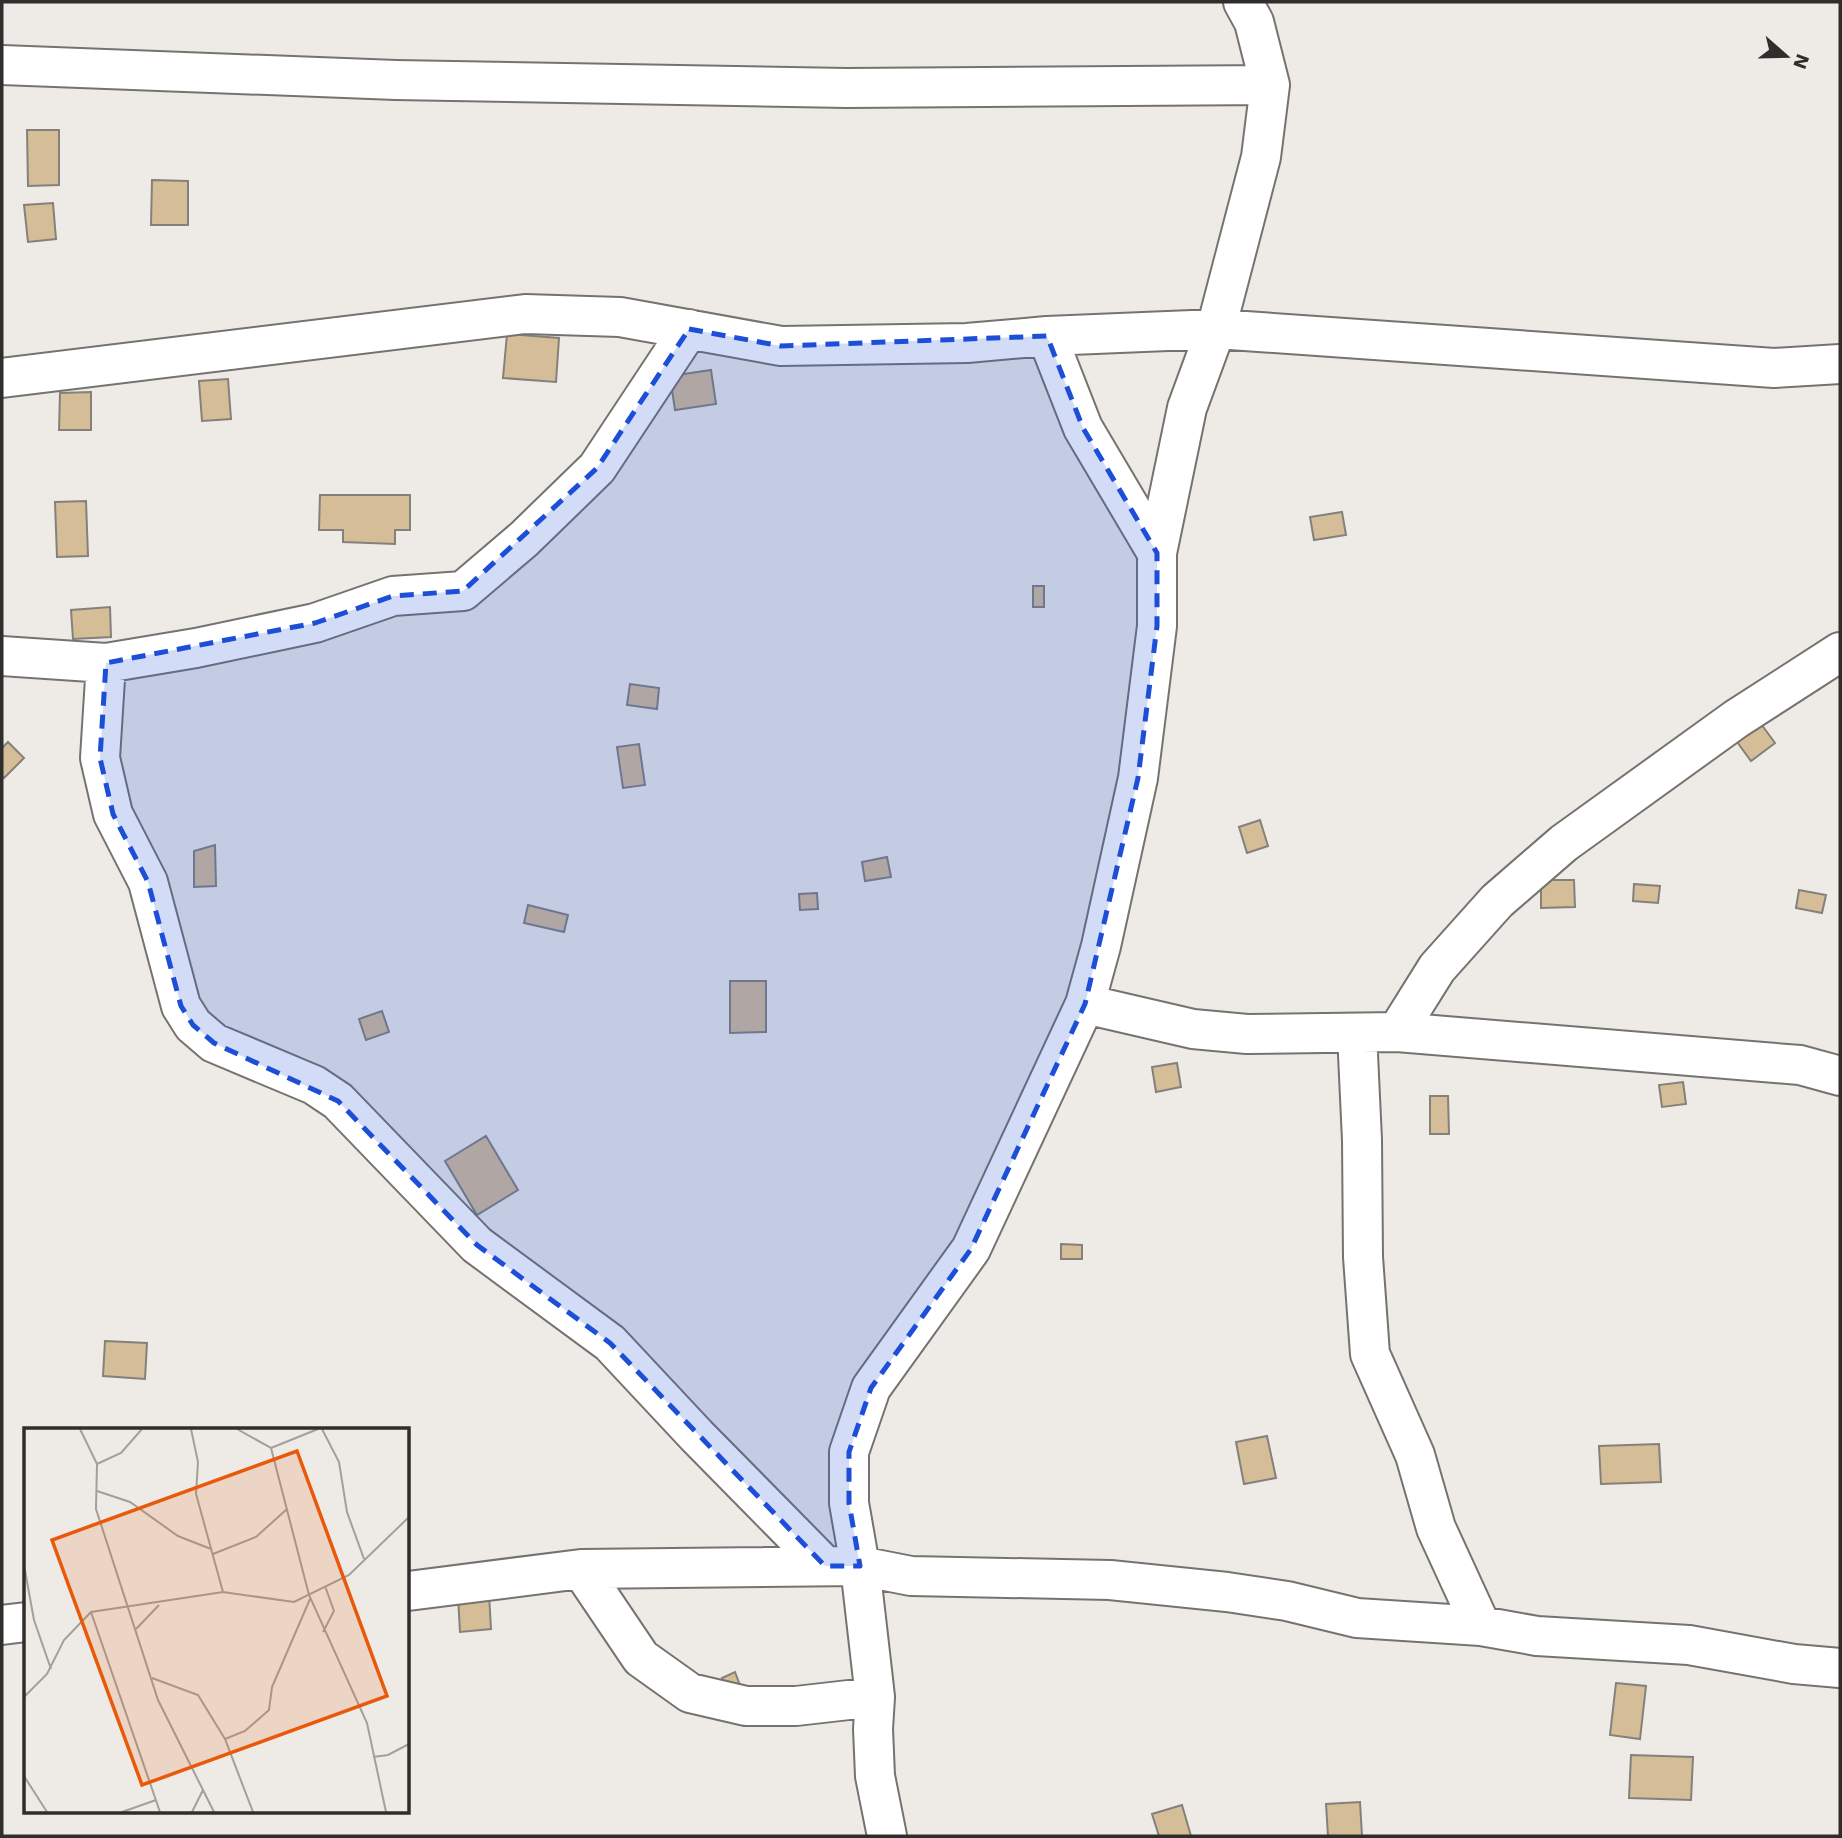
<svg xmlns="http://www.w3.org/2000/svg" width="1842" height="1838" font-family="'Work Sans',sans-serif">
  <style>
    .building { fill: #d5bd98; stroke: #84817d; stroke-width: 2 }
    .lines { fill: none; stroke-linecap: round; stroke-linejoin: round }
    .minor-casing { stroke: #75736f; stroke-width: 42 }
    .minor { stroke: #fff; stroke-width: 38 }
    .marked { fill: #1d4ed8; fill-opacity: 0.2; stroke: #1d4ed8; stroke-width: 5; stroke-dasharray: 14 9; stroke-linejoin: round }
    .inset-road { fill: none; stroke: #a29f9c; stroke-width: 2 }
    .view { fill: #e8590c; fill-opacity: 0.15; stroke: #e8590c; stroke-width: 3.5 }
    .inset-edge { fill: none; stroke: #2f2e2c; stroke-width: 3.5 }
  </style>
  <rect width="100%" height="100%" fill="#eeebe6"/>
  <path class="building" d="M27,130H59V185L28,186Z
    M152,180L188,181V225H151Z
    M53,203L56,239L28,242L24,205Z
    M507,334L559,338L556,382L503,378Z
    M711,370L716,404L675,410L670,376Z
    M228,379L231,419L202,421L199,381Z
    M91,392V430H59L60,393Z
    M320,495H410V530H395V544L343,542V530H319Z
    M86,501L88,556L57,557L55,502Z
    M1342,512L1346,535L1314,540L1310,517Z
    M1033,586H1044V607H1033Z
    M110,607L111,637L73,639L71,610Z
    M630,684L659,688L657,709L627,705Z
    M1756,717L1775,743L1751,761L1732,735Z
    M8,742L24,758L4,778L2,776V748Z
    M639,744L645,785L623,788L617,747Z
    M1260,820L1268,846L1247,853L1239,827Z
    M215,845L216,886L194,887V851Z
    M887,857L891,877L865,881L862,862Z
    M1541,880H1574L1575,907L1541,908Z
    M1634,884L1660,886L1658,903L1633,901Z
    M1799,890L1826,895L1822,913L1796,908Z
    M817,893L818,909L800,910L799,894Z
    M528,905L568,915L564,932L524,923Z
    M730,981H766V1032L730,1033Z
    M382,1011L389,1032L366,1040L359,1019Z
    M1177,1063L1181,1087L1156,1092L1152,1067Z
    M1683,1082L1686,1104L1662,1107L1659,1085Z
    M1430,1096H1448L1449,1134H1430Z
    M486,1136L518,1190L477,1215L445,1161Z
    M1061,1244L1082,1245V1259H1061Z
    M105,1341L147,1343L145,1379L103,1376Z
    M1267,1436L1276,1478L1244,1484L1236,1442Z
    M1659,1444L1661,1482L1601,1484L1599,1446Z
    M489,1594L491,1629L460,1632L458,1596Z
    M735,1672L741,1688L729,1693L722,1678Z
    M1616,1683L1646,1686L1640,1739L1610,1735Z
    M1631,1755L1693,1757L1691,1800L1629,1798Z
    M1360,1802L1362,1836H1328L1326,1804Z
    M1182,1805L1191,1836H1159L1152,1814Z"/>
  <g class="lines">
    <defs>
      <path id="minor" d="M2,65L396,80L847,88L1270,85
        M1047,336L1083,428L1157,553
        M2,378L525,314L620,317L781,346L967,343L1047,336L1216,329L1774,368L1840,364
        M2,656L106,663L196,648L315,623L393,596L463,591L524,539L597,468L689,329
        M106,663L100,758L113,814L148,882L181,1006L193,1025L214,1043L314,1085L338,1101L477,1245L610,1343L697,1436L825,1566
        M1085,1004L1193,1029L1247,1034L1397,1032L1800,1065L1840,1076
        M1397,1032L1437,968L1497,901L1564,843L1736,719L1840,652
        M1357,1033L1362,1140L1363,1257L1370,1354L1415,1455L1436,1528L1481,1626
        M581,1569L641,1658L690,1693L746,1706H796L875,1697
        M408,1591L581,1569L860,1566L911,1576L1110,1580L1227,1592L1287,1601L1357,1618L1481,1626L1537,1636L1689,1645L1794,1664L1840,1668
        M2,1625L26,1622
        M887,1836L875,1776L873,1729L875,1697L860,1566L849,1503V1452L871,1388L971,1249L1085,1004L1101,946L1138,778L1157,626V553L1187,408L1216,329L1261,157L1270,85L1254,22L1243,2"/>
    </defs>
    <use href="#minor" class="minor-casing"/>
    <use href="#minor" class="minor"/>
  </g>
  <path class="marked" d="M689,329L781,346L1047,336L1083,428L1157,553V626L1138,778L1085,1004L971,1249L871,1388L849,1452V1503L860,1566H825L610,1343L477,1245L338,1101L214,1043L193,1025L181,1006L148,882L113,814L100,758L106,663L315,623L393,596L463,591L597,468Z"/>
  <g transform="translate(24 1428)">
    <rect width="385" height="385" fill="#eeebe6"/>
    <path class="inset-road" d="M56,1L73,36L72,81L134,272L190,384M167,1L174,34L172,66L199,164M213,1L247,20L285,167L343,295L362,384M298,1L315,34L323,84L340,131M247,20L294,1M73,36L97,25L118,1M73,63L106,74L154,108L187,121M189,126L232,109L263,81M0,137L10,192L27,241M67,184L136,384M112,201L135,177M299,204L310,183L301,158M128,250L174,267L201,311L229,384M0,269L23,246L40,212L67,184L199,164L270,174L325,147L385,89M201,311L221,303L245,282L248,259L286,171M349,329L364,327L385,316M0,348L23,384M98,384L132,372M168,384L179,362"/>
    <path class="view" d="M273,23L363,268L118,357L28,112Z"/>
    <rect width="385" height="385" class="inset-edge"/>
  </g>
  <rect width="1842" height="1838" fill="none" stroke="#2f2e2c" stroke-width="7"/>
  <g transform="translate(1786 56) rotate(110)" stroke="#eeebe6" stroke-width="5" paint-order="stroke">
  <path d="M0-5L12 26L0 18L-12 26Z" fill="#2f2e2c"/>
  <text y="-10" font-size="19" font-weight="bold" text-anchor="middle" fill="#2f2e2c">N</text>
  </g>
</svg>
